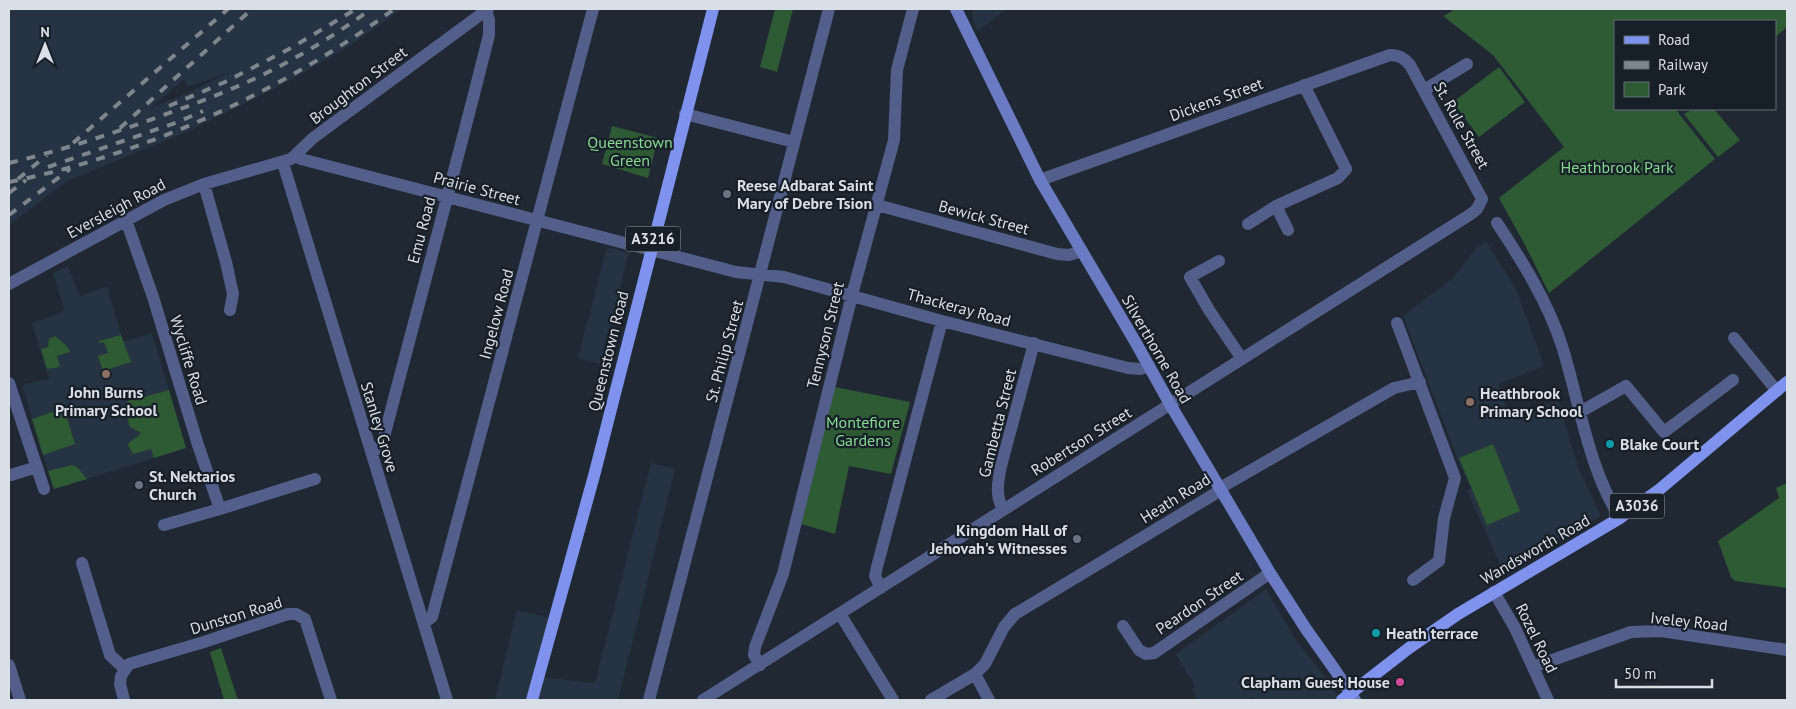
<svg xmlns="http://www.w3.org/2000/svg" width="1796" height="709" font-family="'PT Sans',sans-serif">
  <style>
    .built { fill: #263342; fill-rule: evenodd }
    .green { fill: #2e5a34 }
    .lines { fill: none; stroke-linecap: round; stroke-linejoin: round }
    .street { stroke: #535e8b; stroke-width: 12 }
    .secondary { stroke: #6b7bc3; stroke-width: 12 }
    .primary { stroke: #7e92ee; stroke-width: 12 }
    .rail { stroke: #7d858d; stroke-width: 4; stroke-dasharray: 9 9; stroke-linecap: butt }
    .worship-dot { fill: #6b7280; stroke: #171f29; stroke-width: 2 }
    .education-dot { fill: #8d6e63; stroke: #171f29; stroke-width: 2 }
    .culture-dot { fill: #0f9aa8; stroke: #171f29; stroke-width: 2 }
    .hotel-dot { fill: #d1479c; stroke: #171f29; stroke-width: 2 }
    .labels { text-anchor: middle; stroke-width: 4.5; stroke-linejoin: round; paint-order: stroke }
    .shield { fill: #171f29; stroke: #9fa5ad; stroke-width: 1 }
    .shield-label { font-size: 15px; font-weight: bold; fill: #d9dfe6 }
    .street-label { font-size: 16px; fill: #d9dfe6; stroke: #171f29 }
    .park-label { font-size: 16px; fill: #85da8f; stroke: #171f29 }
    .poi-label { font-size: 16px; font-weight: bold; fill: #d9dfe6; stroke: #171f29; text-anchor: start }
  </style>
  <rect width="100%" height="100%" fill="#202933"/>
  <path class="built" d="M9,9H344L316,28L345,9H402L351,45L280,86L189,131L67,181L9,225ZM229,72L190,92L151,108L184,79L188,87Z
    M972,9H1006L978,31L974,24Z
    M1486,241L1516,289L1544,366L1498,384L1510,419L1558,400L1579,470L1601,516L1502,569L1467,491L1471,488L1460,465L1403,316L1453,278L1475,249Z
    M607,247L629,253L600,364L578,358Z
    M68,266L80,296L107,286L123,342L152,333L186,448L54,489L22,385L49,379L32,323L60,313L64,309L53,273Z
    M651,463L675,469L618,700H495L517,610L550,618L538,677L595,683Z
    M1266,589L1297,642L1332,686L1339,700H1255L1252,697L1249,700H1198L1192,689L1195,687L1176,654Z"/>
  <path class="green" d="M775,9H793L777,72L760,67Z
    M1456,9H1787V27L1775,37V21H1615V109H1678L1676,110L1715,159L1549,293L1525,245L1499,198L1564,147L1493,55L1443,16Z
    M1499,67L1525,102L1479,137L1453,102Z
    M1692,109H1714L1740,140L1718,157L1684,114Z
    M612,126L658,138L648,178L602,164Z
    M121,335L131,362L103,371L98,356L108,353L104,342L99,343V341Z
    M55,336L67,346L70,352L57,356L60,367L47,369L41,349L48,347L49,339Z
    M835,387L910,402L891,474L849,466L835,534L801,524Z
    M169,390L186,448L154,458L151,449L133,454L128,445C131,439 137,438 141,433L130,427L124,408L130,398L137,399Z
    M64,408L75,444L43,455L32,419Z
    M1493,444L1520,511L1487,525L1459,458Z
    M72,465L77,467L87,479L54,489L48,471Z
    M1787,483V588L1735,581L1731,577L1718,541L1779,498L1776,488Z
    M221,648L238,700H224L210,652Z"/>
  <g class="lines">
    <path class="street" d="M1424,90L1467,64
      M685,114L794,142
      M295,156L301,159L736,272L784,277L942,321L1128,368L1140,369L1149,367
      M283,163L447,700
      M204,184L226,262L233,294L230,310
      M877,205L1057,254L1069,255L1082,251
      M1276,206L1288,230
      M126,220L153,297L198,445L220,509L315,479
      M1497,223C1522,261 1548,302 1562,346C1580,404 1588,467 1620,518
      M1248,224L1276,206L1338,178L1346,169L1304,85
      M1219,261L1190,277L1209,310L1242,359
      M9,284L164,200L204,184L291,159L313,138L488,9
      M1397,323L1455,478L1444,518L1439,561L1413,580
      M1734,338L1777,391
      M9,383L44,489
      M1580,412L1626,386L1664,432L1733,380
      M371,452L378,449L383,441C418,306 455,171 489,35V20L486,10
      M11,475L37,467
      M1003,509C995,496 998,481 1001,466L1034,343
      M164,525L220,509
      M82,563L110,655L125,669
      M881,588L875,576L877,567L942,321
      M1494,592L1515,628L1548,700
      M840,614L893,700
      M424,623L432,617L593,9
      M1123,626L1139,650L1146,654L1154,653L1270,573
      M9,665L20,700
      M760,665L754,655L755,647L783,574L852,295L894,140L897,70L913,9
      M1533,667L1631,632L1661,631L1787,650
      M975,674L985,664L1004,627L1015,614L1213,495L1227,484L1394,388L1420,382
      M124,700L120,684L121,676L129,664L204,642L288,614H296L305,619L331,700
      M649,700L829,9
      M703,700L1471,214L1477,209L1482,199L1410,65C1404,58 1399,55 1390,55L1040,180
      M931,700L975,674L989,700"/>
    <path class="secondary" d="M956,9L1040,180L1136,343L1170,404L1270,573L1306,629L1335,670L1355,700"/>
    <path class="primary" d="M532,700L595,472L713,9
      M1342,700L1409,648L1458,614L1620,518L1660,489L1787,382"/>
    <path class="rail" d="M169,106L225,82L291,48L356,9
      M120,128L252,9
      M73,143L228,9
      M9,163C55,152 99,138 144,122C175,111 206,100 236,87C283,67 330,39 371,9
      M48,167L178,122L203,111
      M18,179L47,155
      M9,182C144,155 283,91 394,9
      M9,193L26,180
      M9,215L70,169"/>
  </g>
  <g class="worship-dot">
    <circle cx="727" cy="194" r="5"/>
    <circle cx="139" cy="485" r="5"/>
    <circle cx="1077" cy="539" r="5"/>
  </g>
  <g class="education-dot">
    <circle cx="106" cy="374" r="5"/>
    <circle cx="1470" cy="402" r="5"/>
  </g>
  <g class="culture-dot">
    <circle cx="1610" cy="444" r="5"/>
    <circle cx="1376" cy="633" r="5"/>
  </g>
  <circle class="hotel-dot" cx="1400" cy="682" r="5"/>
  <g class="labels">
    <g class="shield">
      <rect x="625.5" y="226.5" width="55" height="25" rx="4"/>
      <rect x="1609.5" y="493.5" width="55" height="25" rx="4"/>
    </g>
    <g class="shield-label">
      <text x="653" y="244">A3216</text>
      <text x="1637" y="511">A3036</text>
    </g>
    <g class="street-label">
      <text transform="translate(358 85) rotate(-37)" y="6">Broughton Street</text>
      <text transform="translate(1216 99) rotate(-20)" y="6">Dickens Street</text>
      <text transform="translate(1462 125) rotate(61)" y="6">St. Rule Street</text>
      <text transform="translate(477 188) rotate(15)" y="6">Prairie Street</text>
      <text transform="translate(116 208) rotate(-28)" y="6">Eversleigh Road</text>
      <text transform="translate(984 217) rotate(15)" y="6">Bewick Street</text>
      <text transform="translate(421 230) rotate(-75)" y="6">Emu Road</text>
      <text transform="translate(959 307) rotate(15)" y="6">Thackeray Road</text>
      <text transform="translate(496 314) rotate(-75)" y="6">Ingelow Road</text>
      <text transform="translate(825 335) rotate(-76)" y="6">Tennyson Street</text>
      <text transform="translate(1157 349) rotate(60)" y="6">Silverthorne Road</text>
      <text transform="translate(608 351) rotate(-76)" y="6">Queenstown Road</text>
      <text transform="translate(724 351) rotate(-75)" y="6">St. Philip Street</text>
      <text transform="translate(189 360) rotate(73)" y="6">Wycliffe Road</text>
      <text transform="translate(997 423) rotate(-76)" y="6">Gambetta Street</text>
      <text transform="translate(380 427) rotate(73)" y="6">Stanley Grove</text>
      <text transform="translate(1081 441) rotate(-32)" y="6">Robertson Street</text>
      <text transform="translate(1175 498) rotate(-32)" y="6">Heath Road</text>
      <text transform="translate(1535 549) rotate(-30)" y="6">Wandsworth Road</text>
      <text transform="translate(1199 602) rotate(-34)" y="6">Peardon Street</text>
      <text transform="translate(236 615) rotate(-17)" y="6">Dunston Road</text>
      <text transform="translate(1689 621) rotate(6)" y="6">Iveley Road</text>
      <text transform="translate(1537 638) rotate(64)" y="6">Rozel Road</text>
    </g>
    <g class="park-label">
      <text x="630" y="148">Queenstown<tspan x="630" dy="18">Green</tspan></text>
      <text x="1617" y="173">Heathbrook Park</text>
      <text x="863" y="428">Montefiore<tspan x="863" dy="18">Gardens</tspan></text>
    </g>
    <g class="poi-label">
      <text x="737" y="191">Reese Adbarat Saint<tspan x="737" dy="18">Mary of Debre Tsion</tspan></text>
      <text x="106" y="398" text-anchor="middle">John Burns<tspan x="106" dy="18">Primary School</tspan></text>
      <text x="1480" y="399">Heathbrook<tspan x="1480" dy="18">Primary School</tspan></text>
      <text x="1620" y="450">Blake Court</text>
      <text x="149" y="482">St. Nektarios<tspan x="149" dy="18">Church</tspan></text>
      <text x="1067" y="536" text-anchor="end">Kingdom Hall of<tspan x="1067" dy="18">Jehovah's Witnesses</tspan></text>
      <text x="1386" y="639">Heath terrace</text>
      <text x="1390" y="688" text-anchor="end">Clapham Guest House</text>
    </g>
  </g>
  <rect width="1796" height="709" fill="none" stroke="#d9dfe6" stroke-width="20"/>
  <rect x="1614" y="20" width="162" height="90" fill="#171f29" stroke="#656c75"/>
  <rect x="1624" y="36" width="25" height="8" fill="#7e92ee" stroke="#656c75"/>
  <text x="1658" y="45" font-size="15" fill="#d9dfe6">Road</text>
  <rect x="1624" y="61" width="25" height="8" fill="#7d858d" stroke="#656c75"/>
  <text x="1658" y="70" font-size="15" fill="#d9dfe6">Railway</text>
  <rect x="1624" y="82" width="25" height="15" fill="#2e5a34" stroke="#656c75"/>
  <text x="1658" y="95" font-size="15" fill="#d9dfe6">Park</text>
  <g transform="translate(45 45)" stroke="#171f29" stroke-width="4" paint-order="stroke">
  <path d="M0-4L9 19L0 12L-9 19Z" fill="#d9dfe6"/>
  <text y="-8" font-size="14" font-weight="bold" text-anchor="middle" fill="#d9dfe6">N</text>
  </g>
  <path d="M1616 679v8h96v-8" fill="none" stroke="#d9dfe6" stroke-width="2.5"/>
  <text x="1624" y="679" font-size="15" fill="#d9dfe6" stroke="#171f29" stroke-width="4" paint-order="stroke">50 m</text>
</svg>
